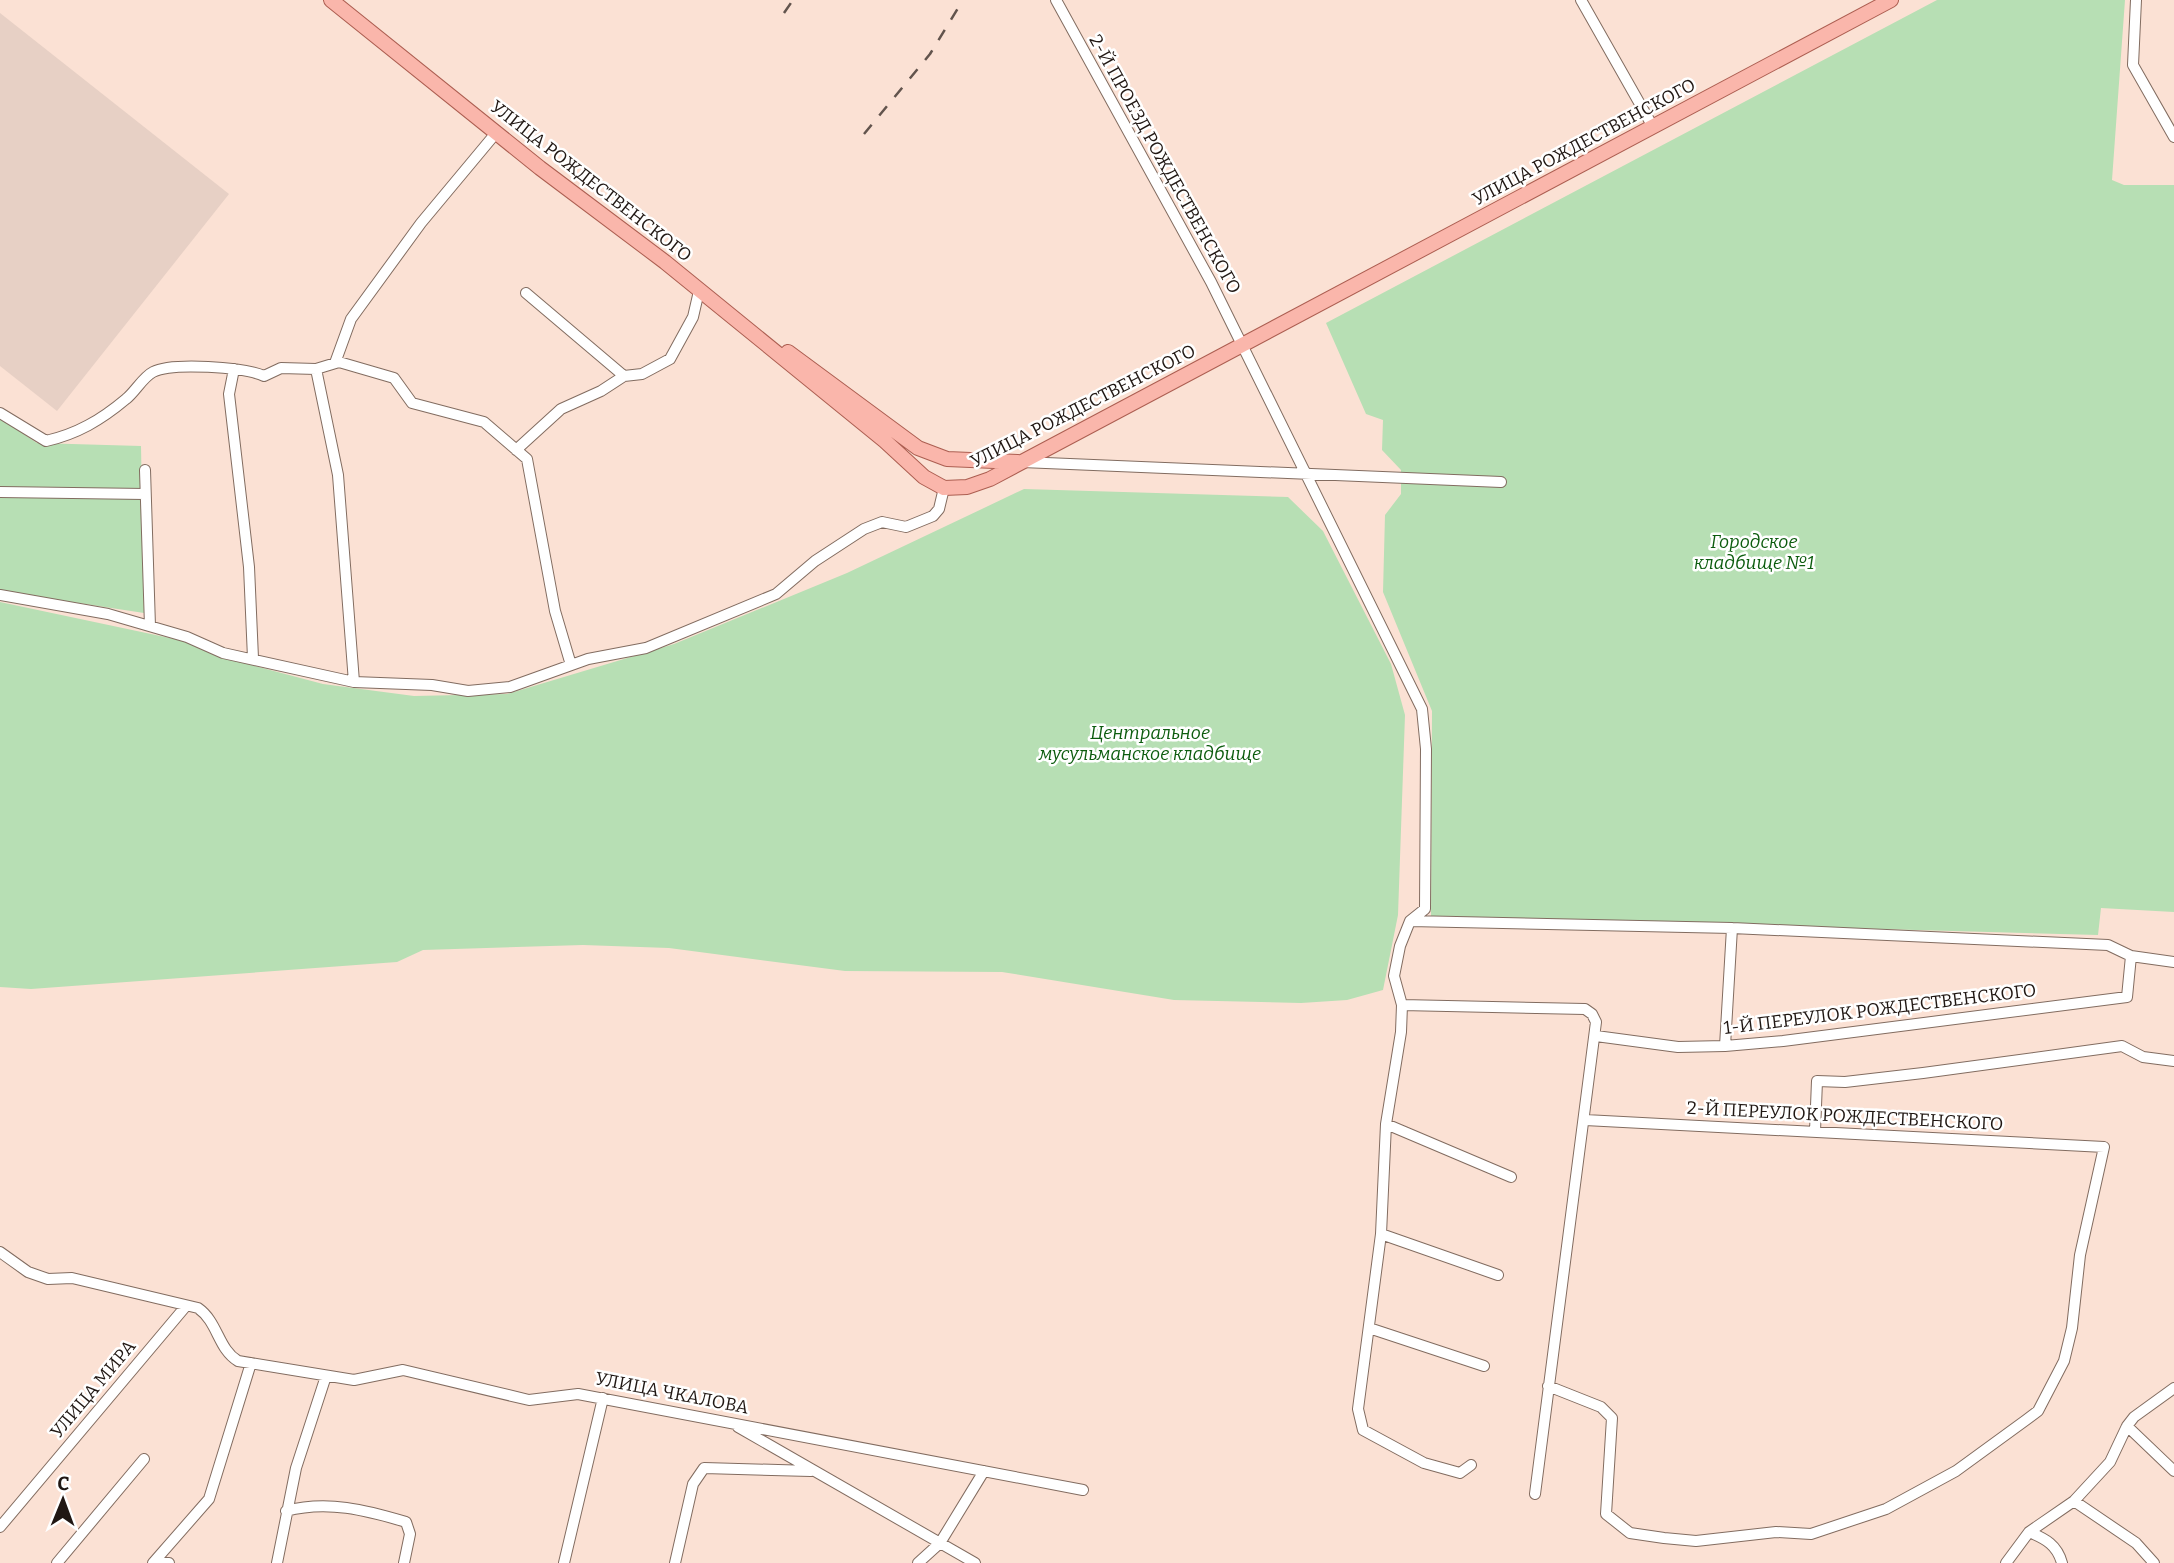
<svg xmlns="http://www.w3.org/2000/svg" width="2174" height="1563" font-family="Bitter,serif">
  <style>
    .industrial { fill: #e7d0c5 }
    .green { fill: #b7dfb4 }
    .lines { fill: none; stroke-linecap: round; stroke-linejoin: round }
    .minor-casing { stroke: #826c60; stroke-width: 12 }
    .major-casing { stroke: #ac5e51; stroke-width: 16 }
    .minor { stroke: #fff; stroke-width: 10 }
    .major { stroke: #fab6ab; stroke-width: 14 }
    .rail { stroke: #62544d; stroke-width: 2.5; stroke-dasharray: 12 12; stroke-linecap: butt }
    .labels { text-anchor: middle; stroke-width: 5; stroke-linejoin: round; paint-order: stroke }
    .street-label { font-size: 18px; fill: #201713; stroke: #fff }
    .park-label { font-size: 18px; font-style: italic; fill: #0c5c0e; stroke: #fff }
  </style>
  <rect width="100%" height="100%" fill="#fbe1d4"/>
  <path class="industrial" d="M0,13L229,194L57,411L0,366Z"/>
  <path class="green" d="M1937,0H2125L2112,180L2124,185H2174V912L2101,908L2098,935L1431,917L1432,711L1383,592L1385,515L1401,494V470L1382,450L1383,420L1366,414L1326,323Z
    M0,418L37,443L141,446L144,613L0,591Z
    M1024,489L1288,497L1323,531L1391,664L1405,715L1398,915L1383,990L1347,1000L1301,1003L1174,1000L1002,972L845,971L669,948L583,945L423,950L397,962L31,989L0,987V602L184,641L214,655L323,684L414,696L507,694L674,644L847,573Z"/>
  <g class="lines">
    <defs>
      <path id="minor" d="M1056,0L1211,282L1422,709L1426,749L1425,909L1410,921L1400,946L1394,976L1402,1005L1401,1032L1386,1124L1381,1234L1358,1409L1363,1430L1424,1463L1460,1473L1471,1465
        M1581,0L1653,127
        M2136,0L2133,65L2174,137
        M526,293L624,376
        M335,363L351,319L421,223L496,133
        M234,369L229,394L249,567L253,658
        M316,369L338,475L354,682
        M0,413L46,441C77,434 101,420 126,399C135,392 143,377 153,372C172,362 244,367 264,376L281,368L316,369L339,362L394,378L412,403L484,422L527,459L555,611L571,665
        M516,450L561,409L601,391L624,376L642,374L670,359L693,317L699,291
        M1022,462L1501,482
        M145,470L150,626
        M0,492L145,494
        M0,595L108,614L187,637L223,653L354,682L432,685L468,691L510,687L588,659L646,648L776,594L815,561L864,529L882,522L906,527L933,516L939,509L944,488
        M1410,921L1732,928L2108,945L2131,956L2127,997L1783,1041L1725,1046L1678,1047L1596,1036
        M2131,956L2174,962
        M1402,1005L1585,1009L1592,1014L1596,1022L1535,1494
        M1725,1046L1732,928
        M1386,1124L1511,1177
        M1815,1131L1817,1081L1845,1082L1923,1073L2122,1046L2143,1057L2174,1061
        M1381,1234L1498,1275
        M0,1252L28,1272L48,1279L72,1278L198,1308C218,1322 218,1349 238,1361L354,1380L403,1370L529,1400L578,1394L1083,1490
        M1369,1328L1484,1366
        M1548,1386L1601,1407L1612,1418L1606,1514L1630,1533L1664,1538L1696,1541L1776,1532L1811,1534L1886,1509L1956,1471L2026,1420L2038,1411L2064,1361L2072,1328L2080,1255L2104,1147L1585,1120
        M2127,1426L2174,1471
        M738,1427L975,1563
        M2074,1501L2136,1543L2154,1563
        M286,1511C327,1500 366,1510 406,1522L410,1534L404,1563
        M0,1527L186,1306
        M2029,1532C2046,1539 2057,1545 2062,1563
        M154,1562L169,1563
        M57,1563L144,1459
        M153,1563L209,1499L251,1363
        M277,1563L296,1468L326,1376
        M564,1563L603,1398
        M675,1563L693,1484L704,1468L811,1471
        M918,1563L940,1543L984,1471
        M2006,1563L2029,1532L2074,1501L2110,1462L2127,1426L2134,1417L2174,1388"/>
      <path id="major" d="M331,0L540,168L665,262L885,441L924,477L944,488L967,487L990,479L1891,0
        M788,352L918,448L947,459L1018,462"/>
    </defs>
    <use href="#minor" class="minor-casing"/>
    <use href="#major" class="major-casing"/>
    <use href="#minor" class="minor"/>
    <use href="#major" class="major"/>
    <path class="rail" d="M784,13L793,0
      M864,134L930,54L963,0"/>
  </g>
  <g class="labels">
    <g class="street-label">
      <text transform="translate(1584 142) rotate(-28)" y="6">УЛИЦА РОЖДЕСТВЕНСКОГО</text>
      <text transform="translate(1165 164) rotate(61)" y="6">2-Й ПРОЕЗД РОЖДЕСТВЕНСКОГО</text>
      <text transform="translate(591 181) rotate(38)" y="6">УЛИЦА РОЖДЕСТВЕНСКОГО</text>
      <text transform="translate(1083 406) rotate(-27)" y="6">УЛИЦА РОЖДЕСТВЕНСКОГО</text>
      <text transform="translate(1880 1009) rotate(-7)" y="6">1-Й ПЕРЕУЛОК РОЖДЕСТВЕНСКОГО</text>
      <text transform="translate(1845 1116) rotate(3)" y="6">2-Й ПЕРЕУЛОК РОЖДЕСТВЕНСКОГО</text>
      <text transform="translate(93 1389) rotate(-50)" y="6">УЛИЦА МИРА</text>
      <text transform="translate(672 1393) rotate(11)" y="6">УЛИЦА ЧКАЛОВА</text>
    </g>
    <g class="park-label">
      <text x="1754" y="548">Городское<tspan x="1754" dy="21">кладбище №1</tspan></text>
      <text x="1150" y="739">Центральное<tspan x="1150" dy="21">мусульманское кладбище</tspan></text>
    </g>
  </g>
  <g transform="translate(63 1500) rotate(1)" stroke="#ffffff" stroke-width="5" paint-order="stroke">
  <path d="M0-5L12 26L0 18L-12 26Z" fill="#201713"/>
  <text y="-10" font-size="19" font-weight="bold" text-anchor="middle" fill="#201713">С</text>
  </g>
</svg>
